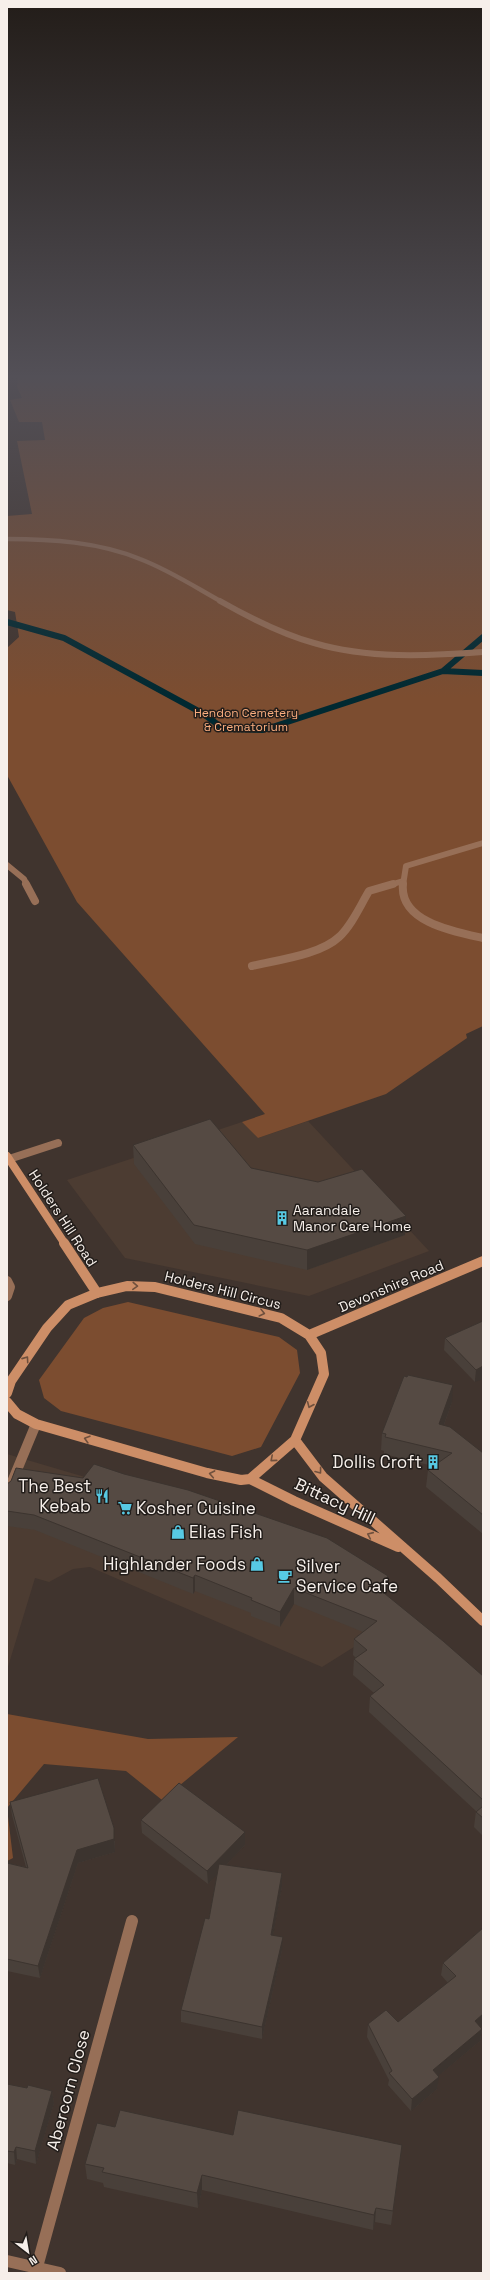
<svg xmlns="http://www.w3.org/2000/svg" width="490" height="2280" font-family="'Space Grotesk',sans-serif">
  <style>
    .built { fill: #4c3c32 }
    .green { fill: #7c4d30 }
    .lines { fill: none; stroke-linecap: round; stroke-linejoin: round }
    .stream { stroke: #002931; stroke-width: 6 }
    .lane-far3 { stroke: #976f57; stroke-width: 4.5 }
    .lane-far2 { stroke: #976f57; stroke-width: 6 }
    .lane-far1 { stroke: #976f57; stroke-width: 8 }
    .lane { stroke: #976f57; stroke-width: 10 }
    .street { stroke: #976f57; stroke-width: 12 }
    .secondary-far1 { stroke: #cd8e67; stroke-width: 8 }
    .secondary { stroke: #cd8e67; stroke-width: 10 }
    .wall { fill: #49403a }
    .shaded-wall { fill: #3c342f }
    .building { fill: #554a43; stroke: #3c342f }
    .oneway { stroke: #6f503d }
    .labels { text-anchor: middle; stroke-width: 3; stroke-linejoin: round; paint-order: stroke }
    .far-park-label { font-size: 12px; fill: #f9ad7f; stroke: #221d1a }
    .poi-label { font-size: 14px; fill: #f6efea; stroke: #221d1a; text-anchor: start }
    .street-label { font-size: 14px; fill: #f6efea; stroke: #221d1a }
    .near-poi-label { font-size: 17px; fill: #f6efea; stroke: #221d1a; text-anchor: end }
    .near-street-label { font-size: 17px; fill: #f6efea; stroke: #221d1a }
  </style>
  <rect width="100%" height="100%" fill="#40342e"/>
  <path class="built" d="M308,1121L429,1251L309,1296L125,1258L67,1180L242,1122L258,1138Z
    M7,1454L95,1480L326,1554L387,1592L380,1603L397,1620L322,1667L90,1567L73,1569L49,1582L35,1578L7,1670Z"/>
  <path class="green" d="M18,378H483V1026L466,1034L467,1038L386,1094L258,1138L242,1122L265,1114L77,902L7,775V648L19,637L15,612L7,610V516L32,514L17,441L45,440L42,422H19L10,400L22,398L17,387Z
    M128,1302L279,1337L297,1350L300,1373L261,1447L232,1456L61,1411L44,1398L39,1380L84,1318L103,1308Z
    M7,1714L148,1739L238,1737L162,1800L126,1771L44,1764L7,1808L13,1858L7,1861Z"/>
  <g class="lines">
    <path class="stream" d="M7,622L64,638L202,713L224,729L263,730L443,671L483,637
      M443,671L483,673"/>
    <path class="lane-far3" d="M7,539C51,539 99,542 140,559C169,570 195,587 222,602"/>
    <path class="lane-far2" d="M220,601C250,618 281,634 314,643C368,659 428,656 483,652
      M7,865L24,879L27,885
      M390,885L403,881
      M403,885L406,866L483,843"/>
    <path class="lane-far1" d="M26,884L35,901
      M403,884C399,922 455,932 483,938
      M252,966C277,960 320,955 339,937C352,925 360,906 369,891L393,884
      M9,1159L58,1143"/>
    <path class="lane" d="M7,1281L10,1287L7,1296
      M7,1494L36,1424"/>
    <path class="street" d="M7,2261L60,2273
      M37,2267L132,1921"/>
    <path class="secondary-far1" d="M7,1156L65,1244"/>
    <path class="secondary" d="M64,1243L97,1293
      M309,1335L483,1261
      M7,1393L11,1381L47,1328L68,1305L97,1293L127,1286L155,1287L281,1318L309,1335L321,1353L324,1374L295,1440L250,1479L241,1480L207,1473L36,1424L17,1414L7,1402
      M295,1440L323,1477L438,1578L483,1621
      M250,1479L294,1501L398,1547"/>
  </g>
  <path class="wall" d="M133,1145L251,1168L405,1235L307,1270L195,1244L134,1164Z
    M483,1321L475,1382L444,1350L445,1338Z
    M407,1377L452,1402L444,1425L483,1453V1534L426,1487L428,1470L433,1466L384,1454V1451L381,1450L382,1433Z
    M7,1484L387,1592L385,1594L483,1676V1836L474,1827L476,1811L369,1712L370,1696L374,1693L353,1675L354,1659L356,1658L353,1655L354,1639L363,1632L294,1604L280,1627L251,1616V1613L195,1591L193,1594L35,1530L7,1526Z
    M10,1802L115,1841V1852L78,1863L40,1978L7,1971V1863L26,1867L12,1815Z
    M141,1820L245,1845L226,1865L282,1873V1886L273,1935L282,1950L262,2039L181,2022V2010L209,1919L217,1874L208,1884L142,1833Z
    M483,1928L481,2027L482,2029L480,2041L438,2076L437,2089L411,2111L388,2085L389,2080L367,2037L368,2024L398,2022L448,1983L441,1975L443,1963Z
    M7,2084L27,2088L52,2091L54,2103L36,2164L17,2159L15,2165L7,2163Z
    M115,2127L233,2135L400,2160L391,2225L375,2222L373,2230L202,2190L198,2208L104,2187L103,2183L87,2179L85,2164Z"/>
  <path class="shaded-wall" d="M406,1216L405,1235L307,1270V1250Z
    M483,1366V1379L475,1382L476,1370Z
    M453,1385L452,1402L438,1441L439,1424Z
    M195,1575V1591L193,1594V1578Z
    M388,1576L387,1592L378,1605L379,1589Z
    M294,1588V1604L280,1627V1612Z
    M114,1828L115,1852L78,1863L40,1978L38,1966L77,1850Z
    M245,1832V1845L208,1884L207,1871Z
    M282,1873V1886L271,1947V1935Z
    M283,1937L282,1950L262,2039V2027Z
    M483,2014V2025L473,2034L475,2021Z
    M482,2029L480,2041L431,2082L433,2070Z
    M439,2077L437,2089L411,2111L412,2099Z
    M52,2091L54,2103L36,2164L35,2151Z
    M16,2147L17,2159L15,2165L14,2152Z
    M202,2175V2190L198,2208L197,2193Z
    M376,2208L375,2222L373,2230L374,2215Z"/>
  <path class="building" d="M210,1119L251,1168L318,1182L362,1169L406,1216L307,1250L194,1225L133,1145Z
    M483,1321V1366L476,1370L445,1338Z
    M408,1375L453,1385L439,1424L450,1427L483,1453V1515L428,1470L452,1453L385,1437L386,1434L382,1433L404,1376L407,1377Z
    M94,1464L124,1474L188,1490L327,1538L388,1576L379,1589L443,1641L483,1676V1800L370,1696L384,1685L354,1659L367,1650L354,1639L377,1621L294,1588L280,1612L251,1600L252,1598L195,1575L193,1578L34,1515L7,1511V1484L11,1481L16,1468L83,1478Z
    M98,1778L114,1828V1839L77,1850L38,1966L7,1959V1863L28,1868L10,1802Z
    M179,1783L245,1832L207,1871L141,1820Z
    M483,1806V1818L476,1812Z
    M219,1864L282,1873L271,1935L283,1937L262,2027L181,2010L205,1918L209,1919Z
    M483,1928V2014L475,2021L482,2029L433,2070L439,2077L412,2099L389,2073L392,2071L368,2024L386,2010L398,2022L456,1976L443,1963Z
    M7,2084L27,2088L28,2085L52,2091L35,2151L16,2147L14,2152L7,2151Z
    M120,2110L233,2135L238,2110L402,2145L393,2211L376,2208L374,2215L202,2175L197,2193L102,2172L104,2168L85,2164L97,2123L115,2127Z"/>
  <defs><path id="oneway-chevron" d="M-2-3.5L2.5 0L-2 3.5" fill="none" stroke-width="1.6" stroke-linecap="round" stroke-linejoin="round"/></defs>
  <g class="oneway">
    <use href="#oneway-chevron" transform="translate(135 1286) rotate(3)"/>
    <use href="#oneway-chevron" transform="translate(262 1313) rotate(14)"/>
    <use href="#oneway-chevron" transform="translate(26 1359) rotate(-55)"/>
    <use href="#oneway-chevron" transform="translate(310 1405) rotate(113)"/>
    <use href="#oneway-chevron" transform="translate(87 1439) rotate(-164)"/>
    <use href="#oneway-chevron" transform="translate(273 1459) rotate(139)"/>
    <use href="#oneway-chevron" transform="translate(319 1471) rotate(53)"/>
    <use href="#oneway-chevron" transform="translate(212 1474) rotate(-169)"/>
    <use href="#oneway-chevron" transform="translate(370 1535) rotate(-156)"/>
  </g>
  <linearGradient id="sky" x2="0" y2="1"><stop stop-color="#231d19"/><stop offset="0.54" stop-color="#535057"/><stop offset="1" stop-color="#535057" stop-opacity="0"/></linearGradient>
  <rect width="490" height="698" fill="url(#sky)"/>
  <defs>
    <symbol id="building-bare" viewBox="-9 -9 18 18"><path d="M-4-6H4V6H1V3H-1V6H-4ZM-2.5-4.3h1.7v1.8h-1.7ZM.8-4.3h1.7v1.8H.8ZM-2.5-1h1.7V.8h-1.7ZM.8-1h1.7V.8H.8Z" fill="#57c9e3" stroke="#221d1a" stroke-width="2.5" paint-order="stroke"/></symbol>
    <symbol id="restaurant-bare" viewBox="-9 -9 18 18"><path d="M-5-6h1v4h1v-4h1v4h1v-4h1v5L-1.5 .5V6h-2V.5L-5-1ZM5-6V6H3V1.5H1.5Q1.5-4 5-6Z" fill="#57c9e3" stroke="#221d1a" stroke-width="2.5" paint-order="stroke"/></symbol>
    <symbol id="supermarket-bare" viewBox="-9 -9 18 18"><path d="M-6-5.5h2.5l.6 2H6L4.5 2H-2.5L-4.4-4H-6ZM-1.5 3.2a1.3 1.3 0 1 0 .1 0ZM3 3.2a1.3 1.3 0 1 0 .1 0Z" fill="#57c9e3" stroke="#221d1a" stroke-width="2.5" paint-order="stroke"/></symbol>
    <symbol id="shop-bare" viewBox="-9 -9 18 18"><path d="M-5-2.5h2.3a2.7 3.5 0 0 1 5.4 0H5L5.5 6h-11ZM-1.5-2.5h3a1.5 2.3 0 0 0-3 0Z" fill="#57c9e3" stroke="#221d1a" stroke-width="2.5" paint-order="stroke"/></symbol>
    <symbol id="cafe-bare" viewBox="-9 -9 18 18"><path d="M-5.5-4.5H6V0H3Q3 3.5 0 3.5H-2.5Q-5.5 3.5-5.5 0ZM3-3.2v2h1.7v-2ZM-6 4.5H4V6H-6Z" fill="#57c9e3" stroke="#221d1a" stroke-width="2.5" paint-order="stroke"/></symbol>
  </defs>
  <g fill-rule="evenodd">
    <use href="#building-bare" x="272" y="1208" width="20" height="20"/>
    <use href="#building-bare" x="423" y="1452" width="20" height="20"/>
    <use href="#restaurant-bare" x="92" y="1486" width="20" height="20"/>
    <use href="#supermarket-bare" x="115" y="1498" width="20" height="20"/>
    <use href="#shop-bare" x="168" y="1522" width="20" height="20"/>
    <use href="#shop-bare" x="247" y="1554" width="20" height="20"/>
    <use href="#cafe-bare" x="275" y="1566" width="20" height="20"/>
  </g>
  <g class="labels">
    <g class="far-park-label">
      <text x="246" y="717">Hendon Cemetery<tspan x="246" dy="14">&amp; Crematorium</tspan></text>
    </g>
    <g class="poi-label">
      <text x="293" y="1215">Aarandale<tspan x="293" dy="16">Manor Care Home</tspan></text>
    </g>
    <g class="street-label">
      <text transform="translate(63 1218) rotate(57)" y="5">Holders Hill Road</text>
      <text transform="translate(391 1286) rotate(-23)" y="5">Devonshire Road</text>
      <text transform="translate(223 1290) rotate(14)" y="5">Holders Hill Circus</text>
    </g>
    <g class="near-poi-label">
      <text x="422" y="1468">Dollis Croft</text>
      <text x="91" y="1492">The Best<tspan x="91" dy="20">Kebab</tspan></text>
      <text x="136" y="1514" text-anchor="start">Kosher Cuisine</text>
      <text x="189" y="1538" text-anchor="start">Elias Fish</text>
      <text x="246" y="1570">Highlander Foods</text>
      <text x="296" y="1572" text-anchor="start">Silver<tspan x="296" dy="20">Service Cafe</tspan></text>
    </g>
    <g class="near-street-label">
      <text transform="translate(335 1501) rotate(25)" y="6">Bittacy Hill</text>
      <text transform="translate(68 2090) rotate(-75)" y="6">Abercorn Close</text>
    </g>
  </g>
  <rect width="490" height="2280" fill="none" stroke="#f6efea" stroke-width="16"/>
  <g transform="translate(28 2252) rotate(149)" stroke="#221d1a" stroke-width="3" paint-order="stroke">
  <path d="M0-3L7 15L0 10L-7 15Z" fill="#f6efea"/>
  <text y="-6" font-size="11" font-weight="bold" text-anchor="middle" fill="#f6efea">N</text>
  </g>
</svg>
